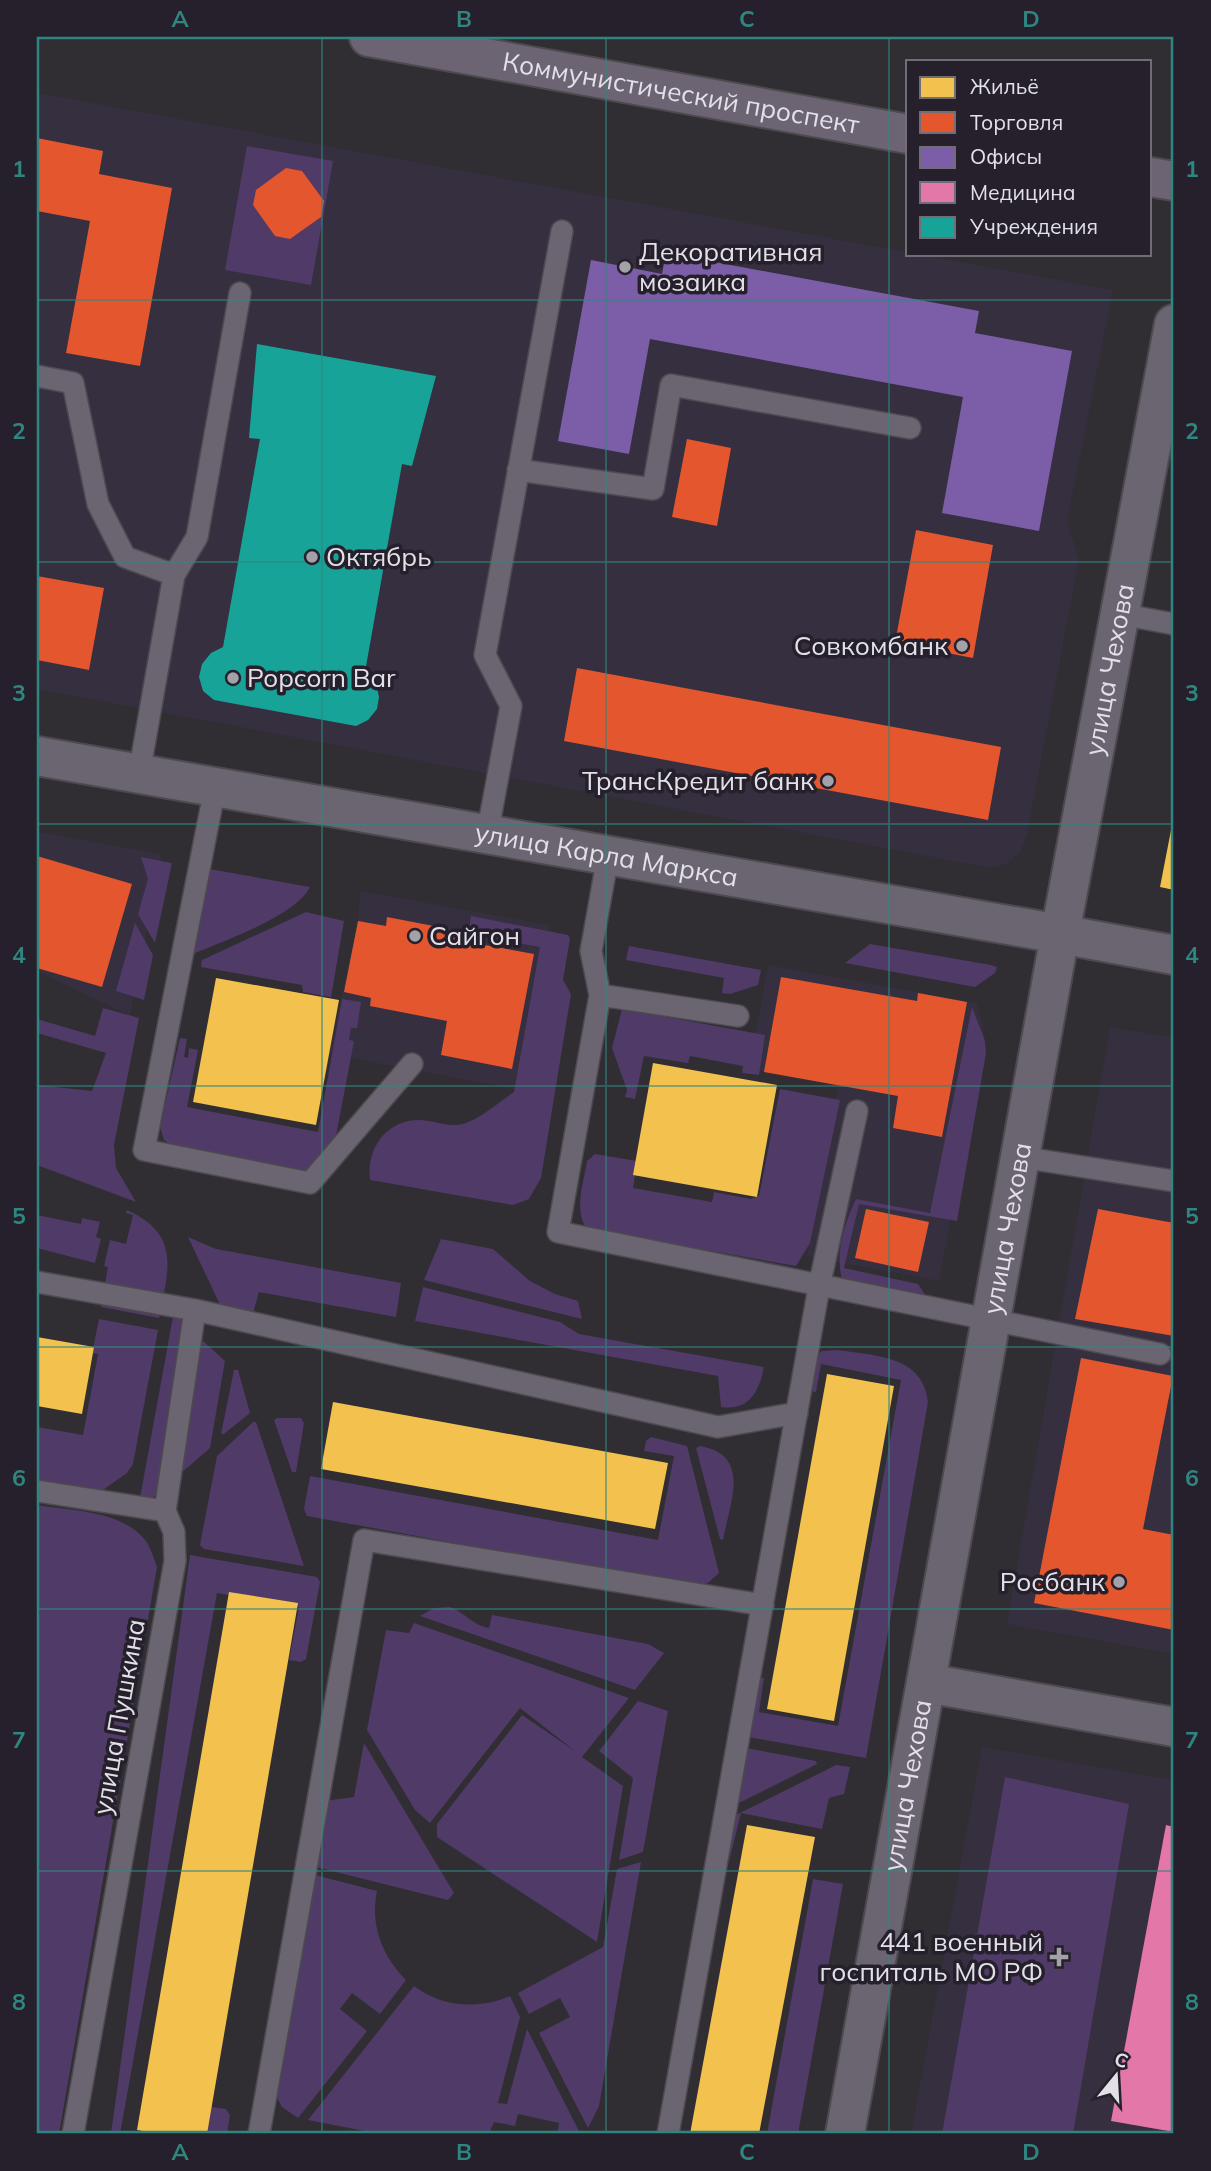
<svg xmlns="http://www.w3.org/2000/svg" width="1211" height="2171" font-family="Mulish,sans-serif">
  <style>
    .built { fill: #362f3f }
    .green { fill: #503a68 }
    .homes { fill: #f2c14e }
    .shops { fill: #e4572e }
    .offices { fill: #7b5ea7 }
    .health { fill: #e377a8 }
    .public { fill: #17a398 }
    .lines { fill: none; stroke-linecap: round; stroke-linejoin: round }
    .service-casing { stroke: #4d4a4f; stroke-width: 24 }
    .minor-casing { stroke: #4d4a4f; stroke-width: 42 }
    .tertiary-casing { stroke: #4d4a4f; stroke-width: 42 }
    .primary-casing { stroke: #4d4a4f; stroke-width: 42 }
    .service { stroke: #6b6471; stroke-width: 21 }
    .minor { stroke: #6b6471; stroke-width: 38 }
    .tertiary { stroke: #6b6471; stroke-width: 38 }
    .primary { stroke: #6c6472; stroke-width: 38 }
    .grid { fill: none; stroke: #2f8680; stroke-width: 2; stroke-opacity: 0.55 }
    .poi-dot { fill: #a4a1a9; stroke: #25202b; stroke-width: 2.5 }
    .labels { text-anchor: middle; stroke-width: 7; stroke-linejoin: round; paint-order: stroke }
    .street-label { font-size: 26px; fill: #e3e0e8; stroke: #25202b }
    .poi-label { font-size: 26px; fill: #e3e0e8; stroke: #25202b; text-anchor: start }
    .neatline { fill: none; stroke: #2f8680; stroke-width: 2.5 }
    .grid-label { font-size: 23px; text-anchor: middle; font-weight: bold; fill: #2f8680 }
  </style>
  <rect width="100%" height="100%" fill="#302d33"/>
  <path class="built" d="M37,93L1113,290L1067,521L1079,559L1027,834L1021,851L1008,863L991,868L37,689Z
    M37,832L162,854L130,1016L37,971Z
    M360,891L550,925L520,1090L329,1054L358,921Z
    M768,965L977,1003L985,1038L939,1281L807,1256L838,1086L749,1068Z
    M1110,1027L1174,1038V1654L1007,1624Z
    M982,1747L1174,1780V2134H911Z"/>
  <path class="green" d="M247,146L333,161L311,285L225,270Z
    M141,857L172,863L155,943L138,914L148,879Z
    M204,868L310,887C296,917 217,943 186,957Z
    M306,912L344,921L331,997L303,992L302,985L201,967L202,960Z
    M471,916L568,935L570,939L563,980L571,994L541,1178L529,1199L513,1205L370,1180C366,1149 386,1120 419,1120C432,1120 450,1128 463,1124C480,1119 499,1102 514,1092L540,947L468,934Z
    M135,923L153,955L144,1000L116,991Z
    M870,944L991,965L997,967L995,973L975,987L845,963Z
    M629,946L761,970L758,985L730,994L722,993L724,978L626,960Z
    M342,999L361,1002L357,1028H351L349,1040L354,1041L332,1157L321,1173L173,1146L164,1140L160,1127L180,1038L187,1039L184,1057L188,1058L189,1048L198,1050L187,1107L318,1132Z
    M972,1007L985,1041L986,1053L957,1221L859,1204L844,1268L918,1284L928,1299L842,1280C835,1252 844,1225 856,1199L930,1213Z
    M103,1008L139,1018L114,1145L116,1168L136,1202L37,1165V1085L92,1091L106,1053L37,1033V1019L95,1036Z
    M622,1009L765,1035L759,1075L742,1073L743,1066L690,1056L688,1063L644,1056L635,1099L625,1097L627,1090L612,1048Z
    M780,1089L840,1100L810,1243L796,1266L587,1229C573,1210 584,1182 587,1161L595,1154L637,1161L633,1188L712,1202L714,1192L751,1199L759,1196Z
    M127,1210C182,1235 168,1270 159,1318L101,1307L108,1267L104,1266L110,1240L126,1244L133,1215L126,1213Z
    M37,1215L81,1224L82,1218L100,1222L96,1237L101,1239L95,1263L37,1248Z
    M188,1237L216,1249L401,1283L396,1317L259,1292L252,1316L223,1311Z
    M441,1239L493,1249L530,1281L555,1294L578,1301L582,1319L424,1280Z
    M423,1287L560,1322L579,1334L764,1367C759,1392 749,1411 721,1407L718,1376L415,1321Z
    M176,1300L192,1331L225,1361L210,1448L150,1500L140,1498Z
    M99,1319L158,1330L133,1464L127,1473L100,1492L37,1490V1427L83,1435L98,1354L92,1353Z
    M838,1350C875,1356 923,1355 928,1402L866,1758L743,1736L749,1675L764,1678L759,1712L838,1726L901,1380L821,1364L816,1392L805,1390L807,1363L822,1351Z
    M234,1370H238L250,1413L224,1434H221Z
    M277,1418H301L304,1423L296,1472H292L274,1420Z
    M253,1422H256L304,1566L204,1549L200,1545L217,1456Z
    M651,1437L687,1446L719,1573L708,1583L692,1586L307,1516L304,1509L310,1476L658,1540L674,1456L644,1451L646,1441Z
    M700,1446C752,1455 730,1502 723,1540L720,1539L696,1448Z
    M37,1505C72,1511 122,1510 146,1541C151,1548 154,1559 157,1567L59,2134H37Z
    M190,1555L317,1577L320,1582L306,1659L301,1662L289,1660L299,1607L217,1593L120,2134H111Z
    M450,1607C466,1613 472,1625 489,1628L492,1615L648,1644L664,1653L635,1690L420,1616L434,1608Z
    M414,1623L629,1698L582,1757L623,1786L597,1942L437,1837V1824L522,1715L575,1751L520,1708L430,1823L415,1810L367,1730L386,1630L409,1633Z
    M638,1701L668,1711L643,1852L619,1860L633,1778L599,1751Z
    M364,1743L454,1893L448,1900L312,1866L324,1801L354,1797Z
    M741,1747L816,1761L817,1764L729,1808Z
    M836,1765L850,1767L844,1794L829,1798L822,1829L741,1813L729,1861L720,1860L724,1821Z
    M1005,1777L1129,1804L1073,2134H942Z
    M641,1862L599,2106L588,2128L539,2033L570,2017L560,1998L529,2014L518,1993L603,1947L617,1869Z
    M311,1874L377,1891C370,1925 382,1956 406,1980L380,2014L352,1993L340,2009L367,2031L298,2118L282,2107L275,2094Z
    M813,1879L843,1884L798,2134H767Z
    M414,1986C441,2007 478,2010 510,1996L520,2017L498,2103L507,2104L527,2029L579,2131L557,2134L559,2123L518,2114L515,2126L494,2122L489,2134H380L308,2120Z
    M211,2107L226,2109L230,2115L227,2134H206Z"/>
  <path class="homes" d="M1173,820H1174V890L1160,887Z
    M216,978L339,1000L316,1125L193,1102Z
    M653,1063L777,1085L757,1197L633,1175Z
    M37,1337L94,1347L82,1414L37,1406Z
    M827,1374L894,1386L834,1721L767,1709Z
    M333,1402L668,1463L655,1529L321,1469Z
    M229,1592L298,1603L207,2134H160L137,2130Z
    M747,1825L815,1837L759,2134H690Z"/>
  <path class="shops" d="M37,138L103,151L99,174L172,188L140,366L66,353L90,221L37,211Z
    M286,168L302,171L324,201L321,217L290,239L275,236L253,205L256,190Z
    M687,439L731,448L717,526L672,517Z
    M916,530L993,545L973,658L895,643Z
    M37,576L104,588L89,670L37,660Z
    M577,668L1001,747L988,820L564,741Z
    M37,856L132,884L102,987L37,968Z
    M387,917L465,932L463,941L534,954L512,1069L441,1055L447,1021L370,1006L371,998L344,992L358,921L386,926Z
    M781,977L917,1001L918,993L967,1002L942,1137L893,1128L898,1096L764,1072Z
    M866,1209L929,1222L918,1272L855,1258Z
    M1098,1209L1174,1223V1336L1075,1319Z
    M1081,1358L1173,1376L1143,1529L1174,1535V1630L1034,1603Z"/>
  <path class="offices" d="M666,253L979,311L975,333L1072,351L1039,531L942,513L963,397L920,389L650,339L629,454L558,441L591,260L662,274Z"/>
  <path class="health" d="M1166,1825L1174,1827V2132L1111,2121Z"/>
  <path class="public" d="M257,344L436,376L412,466L402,464L365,672L376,683L379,697L377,709L368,720L356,726L214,700L203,691L199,677L202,664L211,653L223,647L260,439L249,438Z"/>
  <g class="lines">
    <defs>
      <path id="service" d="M37,376L73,383L98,504L125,557L174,575
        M518,470L653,489L671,385L910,428
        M1120,614L1174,624
        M139,774L174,575L197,537L240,293
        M215,788L144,1150L310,1183L412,1064
        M487,835L511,706L485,655L562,231
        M608,856L591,951L600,995L558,1232L1160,1354
        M600,995L738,1016
        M1020,1157L1174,1181
        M37,1282L195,1310L718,1427L797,1413
        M37,1491L165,1511
        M73,2134L175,1561L174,1532L165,1511L195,1310
        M259,2134L364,1540L763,1605
        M668,2134L819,1287L857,1111"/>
      <path id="minor" d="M1060,934L1174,955
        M926,1683L1174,1727"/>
      <g id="tertiary">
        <path id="s1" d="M37,756L1060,934"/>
        <path id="s2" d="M845,2134L1060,934L1174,324"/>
      </g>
      <g id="primary">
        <path id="s3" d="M369,37L908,134"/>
        <path d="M1150,177L1174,181"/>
      </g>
    </defs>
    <use href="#service" class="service-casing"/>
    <use href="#minor" class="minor-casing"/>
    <use href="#tertiary" class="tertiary-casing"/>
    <use href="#primary" class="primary-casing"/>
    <use href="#service" class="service"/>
    <use href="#minor" class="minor"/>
    <use href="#tertiary" class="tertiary"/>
    <use href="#primary" class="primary"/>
  </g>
  <path class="grid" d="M322,37V2134M606,37V2134M889,37V2134M37,300H1174M37,562H1174M37,824H1174M37,1086H1174M37,1347H1174M37,1609H1174M37,1871H1174"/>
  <g class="poi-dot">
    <circle cx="625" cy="267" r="7"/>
    <circle cx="312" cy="557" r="7"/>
    <circle cx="962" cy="646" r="7"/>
    <circle cx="233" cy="678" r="7"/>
    <circle cx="828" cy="781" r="7"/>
    <circle cx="415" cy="936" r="7"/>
    <circle cx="1119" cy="1582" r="7"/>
    <path d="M1055.5 1946.5h7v7h7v7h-7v7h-7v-7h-7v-7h7z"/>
  </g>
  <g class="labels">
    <g class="street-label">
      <text dy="9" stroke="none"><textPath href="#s3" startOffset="317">Коммунистический проспект</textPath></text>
      <text dy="9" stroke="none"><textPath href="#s2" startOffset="1488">улица Чехова</textPath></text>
      <text dy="9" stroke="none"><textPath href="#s1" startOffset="578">улица Карла Маркса</textPath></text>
      <text dy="9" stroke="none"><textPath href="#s2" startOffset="920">улица Чехова</textPath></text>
      <text transform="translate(119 1717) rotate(-80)" y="9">улица Пушкина</text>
      <text dy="9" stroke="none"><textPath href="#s2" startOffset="354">улица Чехова</textPath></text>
    </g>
    <g class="poi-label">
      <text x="639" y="261">Декоративная<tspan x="639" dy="30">мозаика</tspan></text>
      <text x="326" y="566">Октябрь</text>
      <text x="948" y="655" text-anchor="end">Совкомбанк</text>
      <text x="247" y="687">Popcorn Bar</text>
      <text x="814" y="790" text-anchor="end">ТрансКредит банк</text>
      <text x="429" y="945">Сайгон</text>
      <text x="1105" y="1591" text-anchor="end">Росбанк</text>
      <text x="1043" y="1951" text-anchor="end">441 военный<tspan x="1043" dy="30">госпиталь МО РФ</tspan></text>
    </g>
  </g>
  <rect width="1211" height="2171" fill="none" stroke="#25202b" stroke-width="77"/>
  <rect x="906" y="60" width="245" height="196" fill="#25202b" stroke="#716d77" stroke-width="2"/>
  <rect x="920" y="77" width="35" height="21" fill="#f2c14e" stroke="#716d77" stroke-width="2"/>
  <text x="970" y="94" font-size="21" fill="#e3e0e8">Жильё</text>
  <rect x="920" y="112" width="35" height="21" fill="#e4572e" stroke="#716d77" stroke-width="2"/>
  <text x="970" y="130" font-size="21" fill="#e3e0e8">Торговля</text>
  <rect x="920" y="147" width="35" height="21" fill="#7b5ea7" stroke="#716d77" stroke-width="2"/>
  <text x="970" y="164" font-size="21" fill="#e3e0e8">Офисы</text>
  <rect x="920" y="182" width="35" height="21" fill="#e377a8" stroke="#716d77" stroke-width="2"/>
  <text x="970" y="200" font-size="21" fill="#e3e0e8">Медицина</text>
  <rect x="920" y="217" width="35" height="21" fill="#17a398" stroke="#716d77" stroke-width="2"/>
  <text x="970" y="234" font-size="21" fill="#e3e0e8">Учреждения</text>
  <g transform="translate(1116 2076) rotate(18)" stroke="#25202b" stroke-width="5" paint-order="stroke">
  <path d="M0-5L12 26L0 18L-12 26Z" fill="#e3e0e8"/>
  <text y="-10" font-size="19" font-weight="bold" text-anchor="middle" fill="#e3e0e8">С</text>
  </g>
  <rect x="38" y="38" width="1134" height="2094" class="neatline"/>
  <g class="grid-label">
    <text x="180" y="27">A</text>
    <text x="464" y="27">B</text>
    <text x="747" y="27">C</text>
    <text x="1031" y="27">D</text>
    <text x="19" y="177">1</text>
    <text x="1192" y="177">1</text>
    <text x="19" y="439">2</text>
    <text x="1192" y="439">2</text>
    <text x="19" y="701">3</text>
    <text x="1192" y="701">3</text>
    <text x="19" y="963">4</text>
    <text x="1192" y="963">4</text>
    <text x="19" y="1224">5</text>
    <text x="1192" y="1224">5</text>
    <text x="19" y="1486">6</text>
    <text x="1192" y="1486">6</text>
    <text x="19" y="1748">7</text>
    <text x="1192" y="1748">7</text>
    <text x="19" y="2010">8</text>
    <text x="1192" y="2010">8</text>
    <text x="180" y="2160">A</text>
    <text x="464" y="2160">B</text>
    <text x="747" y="2160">C</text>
    <text x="1031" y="2160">D</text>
  </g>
</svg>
